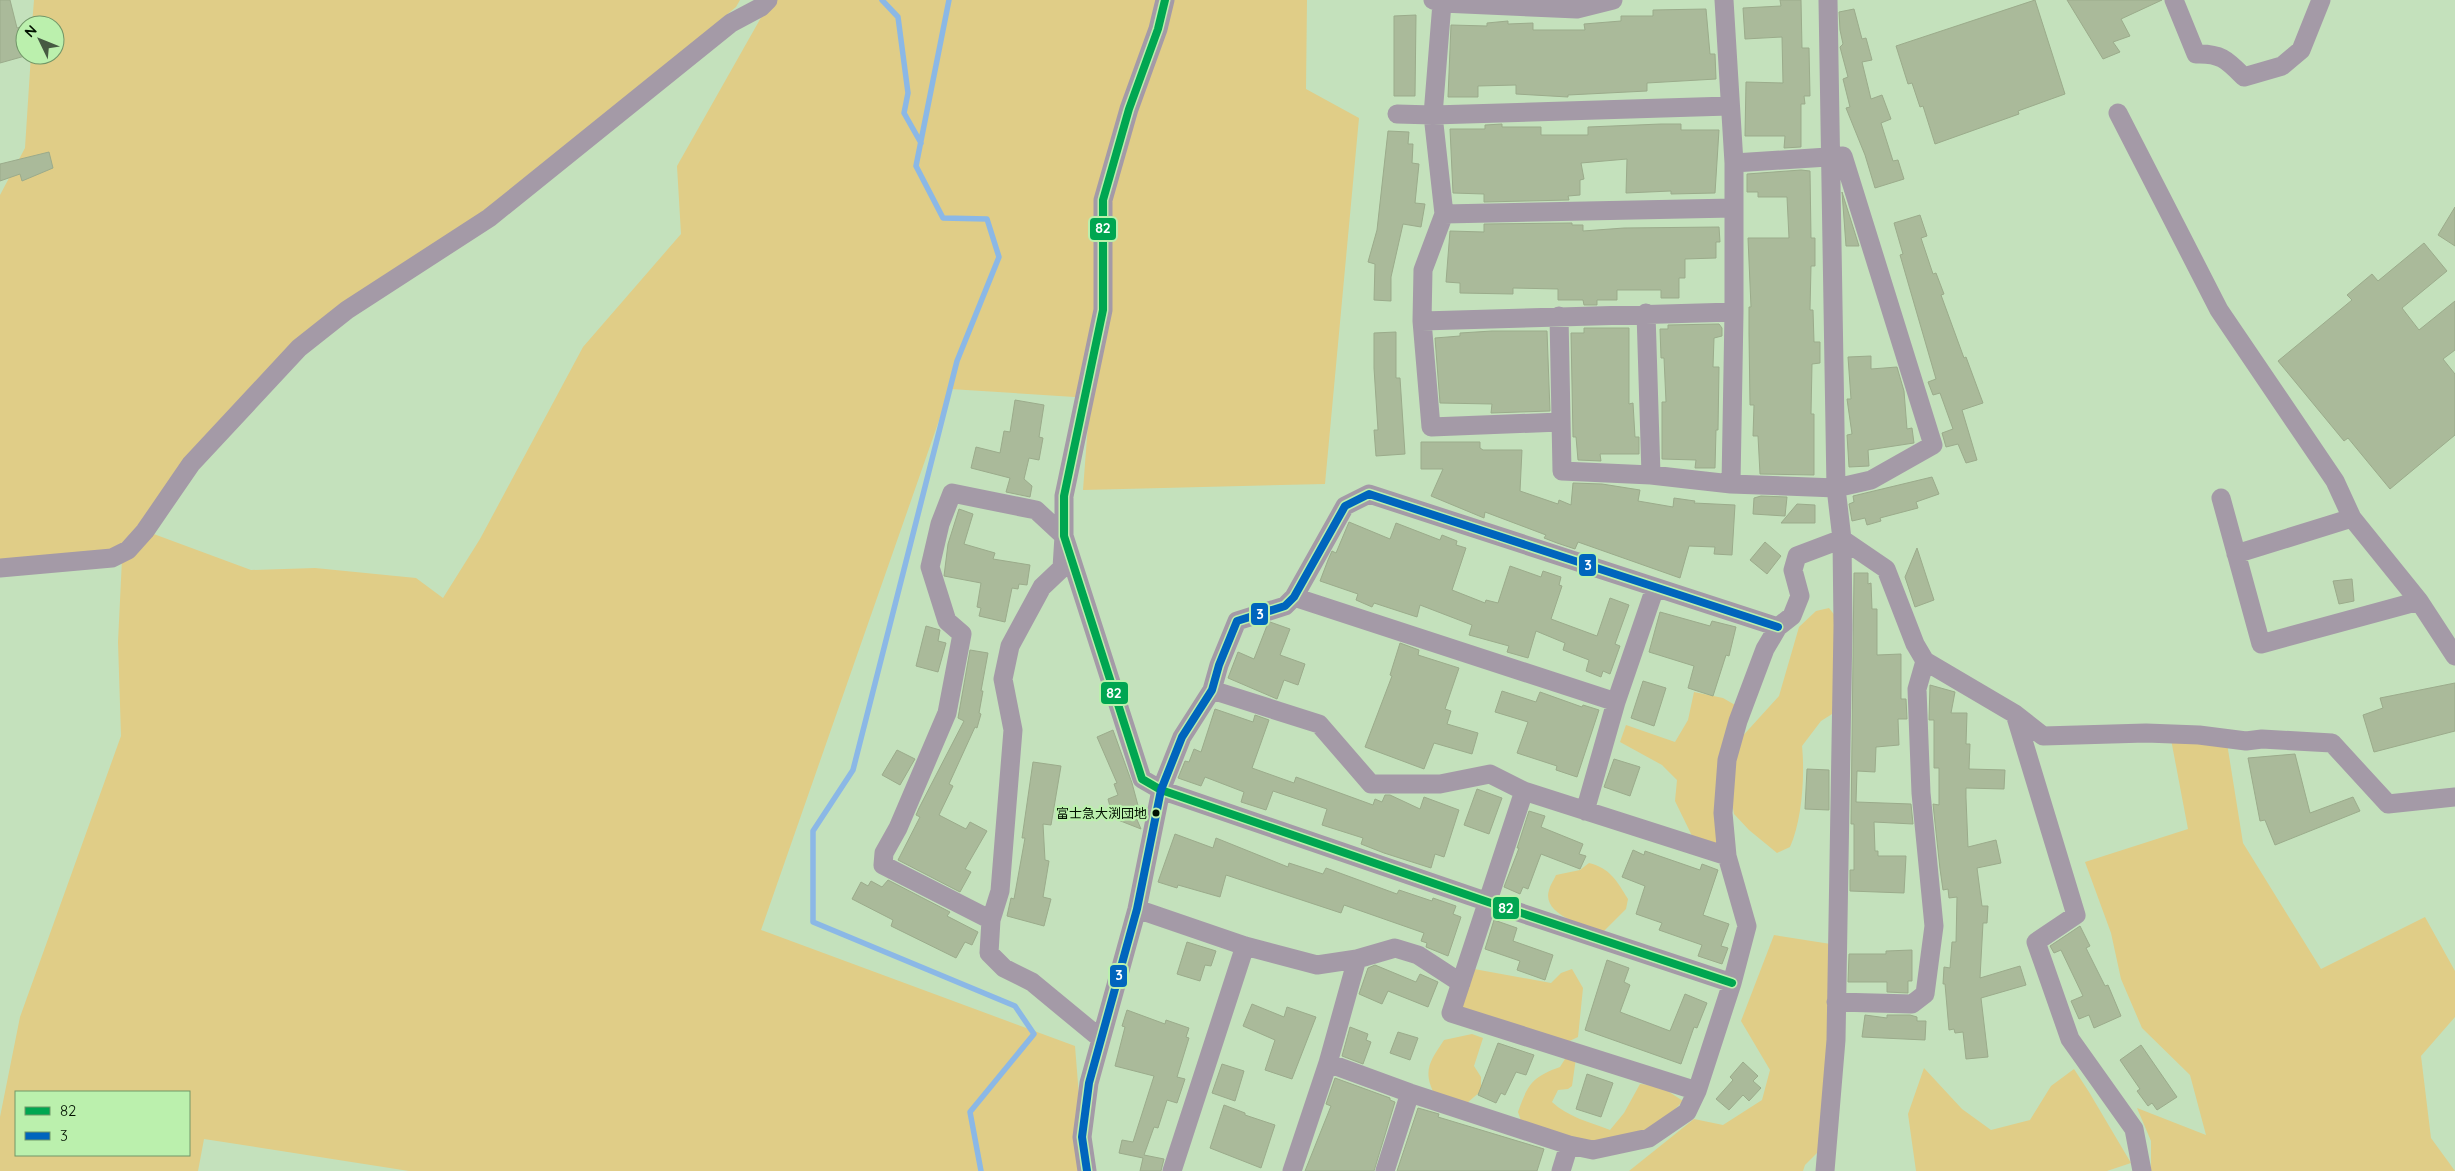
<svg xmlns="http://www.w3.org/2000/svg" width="2455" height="1171" font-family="Quicksand,'Noto Sans JP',sans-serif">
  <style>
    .green { fill: #e0cd87; fill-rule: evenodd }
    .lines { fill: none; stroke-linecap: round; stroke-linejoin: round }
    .stream { stroke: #8bb8e6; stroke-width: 5.5 }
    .building { fill: #aaba9a; stroke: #9bab8b }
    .minor { stroke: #a49aa7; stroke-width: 19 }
    .bus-1-casing { stroke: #bbf0ad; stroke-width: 11 }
    .bus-2-casing { stroke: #bbf0ad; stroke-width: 11 }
    .bus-1 { stroke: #00a651; stroke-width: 8 }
    .bus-2 { stroke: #0065bd; stroke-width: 8 }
    .bus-dot { fill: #021100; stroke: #bbf0ad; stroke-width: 2 }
    .labels { text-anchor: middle; stroke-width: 4.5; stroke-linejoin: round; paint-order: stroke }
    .bus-label { font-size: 13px; fill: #021100; stroke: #bbf0ad; text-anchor: end }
    .line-badge { stroke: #bbf0ad; stroke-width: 2 }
    .badge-label { font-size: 14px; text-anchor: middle; font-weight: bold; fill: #fff }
  </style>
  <rect width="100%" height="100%" fill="#c4e1bc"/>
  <path class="green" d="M34,0H740L736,7L519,187L299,348L128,550L0,572V195L25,148L31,55H55V25H32Z
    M771,0H1307L1306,89L1359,118L1325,484L1083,490L1090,398L950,389L761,930L1075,1046L1085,1171H409L204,1139L198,1171H0V1117L20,1017L121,736L118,642L122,559L151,533L251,570L315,568L416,578L443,598L480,539L583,347L681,234L677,166ZM16,1092H189V1155H16Z
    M1829,608L1843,626L1840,709L1821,721L1802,746C1805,776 1802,820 1790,847L1777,853L1749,830L1734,814L1730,791L1719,853L1695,842L1675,801L1677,780L1662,765L1620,742L1626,725L1675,742L1688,720L1694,692L1723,698L1742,709L1739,740L1779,696L1799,627L1816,611Z
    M2170,734L2226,737L2243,843L2321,969L2425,917L2455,971V1017L2421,1056L2431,1138L2455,1171H2151V1141L2137,1108L2206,1135L2190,1075L2142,1028L2121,979L2111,933L2085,862L2188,829Z
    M1589,863C1610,868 1617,881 1628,899L1626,909L1603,932C1586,926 1541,915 1549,890C1550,885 1554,880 1556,875L1580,870Z
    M1774,935L1837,945L1828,1142L1805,1165L1803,1171H1629L1694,1119L1723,1125L1762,1100L1770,1070L1741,1021Z
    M1474,969L1551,983L1561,973L1572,969L1583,988L1578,1037L1561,1045L1458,1009Z
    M1472,1034L1483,1038L1474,1066L1481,1077V1091L1467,1103L1435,1095C1422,1071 1430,1061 1444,1040Z
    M1576,1058L1572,1086L1568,1089L1558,1090L1552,1102C1568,1117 1589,1122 1610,1130L1624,1113L1640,1084L1660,1086L1683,1101L1651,1134L1611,1150L1522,1124L1518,1112C1528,1084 1532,1077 1560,1067L1565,1059Z
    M1924,1068L1962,1109L1991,1130L2030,1120L2051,1086L2074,1069L2089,1092L2131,1163L2107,1171H1916L1908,1114Z"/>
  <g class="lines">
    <path class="stream" d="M882,0L898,17L908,93L904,113L921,143
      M949,0L916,166L943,218L987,219L999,257L957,361L853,770L813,831V922L1015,1006L1034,1034L970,1112L981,1171"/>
  </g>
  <path class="building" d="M0,0H10L17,28L21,27L25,42V56L0,63Z
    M1780,0H1801L1802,48H1809L1810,96H1804L1805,104H1801V147L1784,148L1785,136H1745L1746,82L1783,83L1782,37L1745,39L1743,8L1781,6Z
    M2035,0L2065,94L2018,111L2019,114L1935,144L1923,106L1920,107L1912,83L1908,84L1896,46Z
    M2067,0H2162L2121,19L2130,36L2113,42L2120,52L2103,59Z
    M1706,9L1710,54H1715L1716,79L1647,83V91L1568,95V97L1516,94V85L1478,86V97H1448L1451,25L1487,26V23L1508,21V24L1533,23V30H1585L1584,24L1621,21V16H1653V10Z
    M1854,9L1862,39L1866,38L1872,60L1862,62L1871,99L1882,95L1891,119L1881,123L1893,161L1898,160L1904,179L1875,188L1865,155L1846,108L1850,107L1843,79L1848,77L1840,47L1843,44L1840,30L1839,12Z
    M1416,15L1415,96H1394V16Z
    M1502,124V127H1541V135H1588V127L1661,124H1681V130H1719L1715,193L1671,194V191L1626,193L1627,159L1581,163L1584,179L1580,180V195L1568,196L1569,200L1484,202V194L1453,193L1450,129H1485V125Z
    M1388,131L1409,132L1408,144H1413L1412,163L1419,164L1415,203L1425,204L1421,227L1403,224L1391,277V301L1374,300L1375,264L1368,262L1377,230Z
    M49,152L53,168L22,181L20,174L0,181V164Z
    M1801,170L1810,171L1811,238H1815V266H1811L1810,310H1813L1814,342H1820V363L1812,364L1811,414H1814V475L1760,474L1758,436H1753L1754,405H1750L1749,333V307H1751L1748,238H1789L1787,197H1758V192H1747V174Z
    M1842,192L1859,246H1846Z
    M2455,207V246L2438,235Z
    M1920,215L1927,236L1921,238L1933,274L1936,273L1944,294L1941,295L1964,358L1966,357L1983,403L1962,410L1977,460L1966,463L1958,444L1946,447L1942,433L1953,429L1940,393L1933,395L1928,382L1936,379L1900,255L1903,254L1894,223Z
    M1572,223V225H1583V231L1624,228L1719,227L1720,242H1716V258L1685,259V278H1679V298H1661V290H1617V300H1597V305H1584L1583,300H1558V289L1513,288V294L1460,293V283L1446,282L1450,231L1484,232V224Z
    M2424,243L2447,271L2402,308L2419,330L2455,301V350L2443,359L2455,374V435L2390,489L2348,438L2344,441L2278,361L2352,300L2347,295L2372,274L2378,281Z
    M1719,324L1722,328V336L1714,338L1713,367H1719L1718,430H1716L1715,468H1695L1696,460L1662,459V402H1666L1664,358H1661L1660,329H1668V325Z
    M1584,328H1629V404L1633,403L1635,437H1639V454H1600L1601,461L1578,460L1576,437H1573L1571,333H1584Z
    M1492,331H1547L1550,411L1491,413L1492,404L1440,403L1435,338L1460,336V333Z
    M1396,332V378H1400L1405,454L1376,456L1374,430H1378L1374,368V333Z
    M1871,356V369L1897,367L1904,391L1907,429L1912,428L1914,443L1868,450L1869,466L1849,467L1847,435L1852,434L1847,399H1851L1848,357Z
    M1015,400L1044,405L1039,437L1043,438L1039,460L1029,458L1024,479L1032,486L1030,497L1006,492L1010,478L971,468L976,447L1000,453L1004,431L1010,432Z
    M1421,442H1480V448L1483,450H1522L1520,491L1558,504L1559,500L1571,505L1573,483L1602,484L1640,490L1638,501L1673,507L1674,498L1695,501L1694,503L1735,505L1732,555L1714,554L1715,547L1689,546L1680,578L1578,542L1575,549L1557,543L1544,538L1546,535L1485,512L1484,518L1431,496L1443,469H1421Z
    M1932,477L1939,494L1916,502L1918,508L1880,518L1881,521L1867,525L1865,518L1852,521L1849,504L1854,502L1853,496Z
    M1761,496L1787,497L1785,516L1753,514L1754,498Z
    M1797,504L1815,505V523H1781Z
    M959,509L973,514L964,544L995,553L993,559L1030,565L1027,585L1019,584L1018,589L1012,588L1005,622L979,616L981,608L977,607L981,583L944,576L948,544Z
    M1349,522L1390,539L1396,523L1440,540L1442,535L1457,541L1456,545L1466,548L1452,590L1485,603L1486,600L1498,603L1510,566L1541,577L1543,571L1561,577L1559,585L1562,586L1551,619L1597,636L1610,598L1629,605L1615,644L1620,646L1610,674L1603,671L1601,677L1586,671L1589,660L1563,650L1565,643L1536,631L1528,658L1507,652L1509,646L1469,635L1472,625L1420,605L1417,617L1374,603L1372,607L1356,600L1358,594L1320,581L1328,560L1332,551L1336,553Z
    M1765,542L1781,556L1767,574L1750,560Z
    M1917,548L1934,600L1915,607L1905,577Z
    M1854,573H1868V584L1871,583L1872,609H1877V655L1901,654V699H1906L1907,719H1898L1899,745L1876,747L1875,772L1857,771L1856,802L1911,804L1913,824L1874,822L1875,851H1878V856H1906L1904,893L1850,891V870H1854V824H1851Z
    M2352,579L2354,601L2339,604L2333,581Z
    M1660,612L1710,626L1712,621L1736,627L1729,656L1726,655L1713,696L1688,688L1694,666L1649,652Z
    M1270,622L1290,629L1280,655L1305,664L1298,685L1284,680L1277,699L1228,678L1238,652L1254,659L1268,623Z
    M926,626L940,630L938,641L946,643L938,672L916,666Z
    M1400,643L1419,650L1418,655L1459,668L1445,709L1451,711L1447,724L1478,733L1472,754L1434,743L1424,769L1365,747L1392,676L1390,675Z
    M970,650L988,653L981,691H983L979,713L981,714L977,728L975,727L949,784L953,786L939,815L966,829L970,822L987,831L965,869L971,872L960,892L898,860L920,817L916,815L919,808L964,721L958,718Z
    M1643,681L1666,688L1654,726L1631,718Z
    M2455,683V731L2374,752L2363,715L2383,708L2380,698Z
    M1930,685L1955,692L1951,713H1967L1966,744H1970L1969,769L2005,770L2004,789L1966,788V798L1968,847L1996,840L2001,863L1977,868L1982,906H1988L1987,923H1983L1980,978L2020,966L2026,985L1981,998L1988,1057L1966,1059L1963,1032L1955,1033L1954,1029L1949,1030L1945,984H1943L1944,967L1950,968L1952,942H1956L1957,897L1949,898L1948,889L1943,890L1940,869L1933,804L1939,805V768H1934V720H1929Z
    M1502,691L1536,702L1540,692L1582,707L1583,705L1599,710L1577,777L1556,770L1557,766L1517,753L1528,722L1495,712Z
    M1215,709L1253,722L1255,715L1269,720L1252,768L1294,783L1296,777L1373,805L1375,799L1382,802L1385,795H1390L1420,809L1424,797L1459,810L1444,857L1435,854L1431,868L1384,853L1361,844L1363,838L1322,825L1327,809L1273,791L1266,810L1241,802L1244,792L1205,777L1201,786L1178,778L1185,761L1189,762L1194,749L1201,752Z
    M1113,730L1132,783L1140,813L1135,815L1141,829L1113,818L1108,799L1118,795L1114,784L1117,783L1097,737Z
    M897,750L915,759L900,785L882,775Z
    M2295,754L2310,813L2353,797L2360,811L2275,845L2265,820L2260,821L2248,758Z
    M1614,759L1640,767L1630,796L1604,787Z
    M1033,762L1061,766L1051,825L1043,824L1045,860L1049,861L1043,897L1051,899L1044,926L1007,916L1011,898L1014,899L1025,838H1022Z
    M1807,769L1829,770V810L1805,809Z
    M1477,789L1502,798L1489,834L1464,825Z
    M1529,811L1545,816L1541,827L1583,844L1579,854L1586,856L1580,869L1541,854L1528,889L1523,887L1520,894L1504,887L1519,848H1517Z
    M1175,834L1213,848L1216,838L1288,867L1289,863L1323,874L1326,868L1397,894L1399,890L1432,901L1433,898L1456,906L1453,914L1461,917L1448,956L1426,947L1427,943L1421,941L1424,933L1344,905L1341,913L1226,875L1220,897L1178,885L1177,888L1158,882Z
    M1633,850L1644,855L1645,851L1700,870L1702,864L1718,870L1703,915L1729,924L1721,946L1728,948L1722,964L1698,956L1702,945L1659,930L1662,923L1636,914L1645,886L1622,877Z
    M888,880L950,912L947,916L978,932L972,945L965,942L956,958L891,926L893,920L852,899L861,882L868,886L871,881L882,887Z
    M1494,920L1517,928L1513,941L1553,955L1545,980L1517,970L1520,961L1485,949Z
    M2080,926L2090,946L2086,948L2105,986L2108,985L2121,1016L2094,1028L2089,1015L2079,1019L2071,1001L2083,996L2061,950L2054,953L2050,946Z
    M1187,942L1216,951L1211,966L1205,965L1200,981L1177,974Z
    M1912,950V981H1908V993L1887,992V982H1848L1849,954H1886V951Z
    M1607,960L1629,968L1624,982L1630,985L1620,1012L1670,1031L1685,994L1707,1003L1697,1028L1694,1027L1681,1064L1585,1030Z
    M1375,965L1416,982L1420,974L1438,982L1428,1007L1388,991L1382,1004L1359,994L1368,968Z
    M1252,1004L1284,1017L1287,1007L1316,1017L1292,1079L1265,1070L1275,1040L1243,1026Z
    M1127,1010L1165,1024L1166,1020L1189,1028L1186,1037L1189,1038L1177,1077L1185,1079L1177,1103L1167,1100L1158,1128L1154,1127L1144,1155L1164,1159L1161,1171H1140L1143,1158L1119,1153L1122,1140L1133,1142L1154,1076L1115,1066L1125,1027L1122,1026Z
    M1865,1015L1887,1018V1015H1910L1917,1017V1021H1926L1925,1040L1862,1037Z
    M1350,1027L1368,1034L1366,1040L1371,1042L1363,1064L1342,1056Z
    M1398,1032L1418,1038L1410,1060L1390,1053Z
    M1498,1043L1534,1055L1526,1075L1516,1072L1505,1095L1501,1093L1496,1103L1478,1095Z
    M2141,1045L2177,1097L2157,1110L2152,1103L2148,1106L2137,1091L2140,1089L2120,1060Z
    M1743,1062L1758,1076L1753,1081L1761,1088L1749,1101L1743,1095L1729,1110L1716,1099L1733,1080L1730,1077Z
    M1222,1064L1244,1071L1235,1101L1212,1093Z
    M1587,1074L1613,1083L1601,1117L1576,1109Z
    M1335,1078L1390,1098V1100L1395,1102L1374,1171H1305L1331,1106L1326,1104Z
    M1224,1105L1245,1113V1115L1275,1125L1261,1168L1210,1148Z
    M1418,1108L1439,1114L1438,1117L1544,1149L1537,1171H1397Z"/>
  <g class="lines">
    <path class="minor" d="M1165,0L1158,29L1129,109L1103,200V310L1064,496V536L1142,779L1161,790L1488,902L1732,983
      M1433,0L1442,3L1577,9L1613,0
      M1724,0L1734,163V312L1731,484
      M2174,0L2196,54C2221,53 2227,60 2244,77L2282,66L2301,50L2321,0
      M1442,3L1433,115L1444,214L1423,270L1422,321L1431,427L1560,422
      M2118,113L2219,310L2335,481L2352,518L2419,601L2455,656
      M1397,114L1433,115L1729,106
      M1444,214L1733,208
      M1646,313L1651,475
      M1559,316L1562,471L1651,475L1731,484L1836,488L1871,480L1933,445L1843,156L1734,163
      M1422,321L1734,312
      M952,493L1036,510L1064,536L1062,568L1042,587L1010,646L1003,679L1013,730L1000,891L991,920L883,865L884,853L898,828L947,713L962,634L947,621L930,567L940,524Z
      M2221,498L2261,644L2419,601
      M2236,554L2352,518
      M0,568L112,558L128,550L145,531L191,464L299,348L347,310L489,218L731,23L761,7L768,0
      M1294,597L1616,702
      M1212,690L1319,724L1371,784H1440L1490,774L1524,791L1727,856
      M2015,714L2076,915L2036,942L2070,1039L2134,1129L2142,1171
      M1524,791L1451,1013L1697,1091
      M1585,811L1616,702L1655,588
      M1137,909L1245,946L1317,965L1357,959L1395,948L1418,955L1461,983
      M991,920L989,953L1004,968L1032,982L1101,1039
      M1836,1002L1912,1004L1925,994L1934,926L1921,793L1917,689L1925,661
      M1328,1063L1410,1093L1569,1145
      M1087,1171L1082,1137L1089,1083L1137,909L1161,790L1182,737L1212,690L1219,665L1237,621L1285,606L1294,597L1345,506L1369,494L1778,627
      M1172,1171L1245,946
      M1292,1171L1328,1063L1357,959
      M1385,1171L1410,1093
      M1561,1171L1569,1145L1593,1150L1649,1138L1687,1112L1697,1091L1732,983L1747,926L1727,856L1723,813L1727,760L1738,721L1765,649L1778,627L1792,616L1800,596L1793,570L1797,556L1842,539L1886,569L1915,644L1925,661L2015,714L2043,736L2146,733L2199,735L2246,741L2262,739L2332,743L2388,804L2455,797
      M1825,1171L1836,1040L1843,626L1842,539L1836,488L1828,0"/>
    <defs>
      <path id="bus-1" d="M1165,0L1158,29L1129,109L1103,200V310L1064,496V536L1142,779L1161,790L1488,902L1732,983"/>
      <path id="bus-2" d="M1087,1171L1082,1137L1089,1083L1137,909L1161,790L1182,737L1212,690L1219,665L1237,621L1285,606L1294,597L1345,506L1369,494L1778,627"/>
    </defs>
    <use href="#bus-1" class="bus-1-casing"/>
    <use href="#bus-2" class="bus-2-casing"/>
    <use href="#bus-1" class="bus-1"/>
    <use href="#bus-2" class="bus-2"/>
  </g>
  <circle class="bus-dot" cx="1156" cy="813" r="4.5"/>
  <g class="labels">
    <g class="bus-label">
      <text x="1147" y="818">富士急大渕団地</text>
    </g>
  </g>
  <g class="line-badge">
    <rect x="1089" y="217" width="28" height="24" rx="5" fill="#00a651"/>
    <rect x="1578" y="553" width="19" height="24" rx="5" fill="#0065bd"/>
    <rect x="1250" y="602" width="19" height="24" rx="5" fill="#0065bd"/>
    <rect x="1100" y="681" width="29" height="24" rx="5" fill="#00a651"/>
    <rect x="1492" y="896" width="28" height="24" rx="5" fill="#00a651"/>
    <rect x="1109" y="964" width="19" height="24" rx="5" fill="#0065bd"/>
  </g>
  <g class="badge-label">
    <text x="1103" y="233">82</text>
    <text x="1588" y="570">3</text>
    <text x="1260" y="619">3</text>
    <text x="1114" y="698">82</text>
    <text x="1506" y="913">82</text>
    <text x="1119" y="980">3</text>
  </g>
  <rect x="15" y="1091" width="175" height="65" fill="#bbf0ad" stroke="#719768"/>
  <rect x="25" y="1107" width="25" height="8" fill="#00a651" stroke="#719768"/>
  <text x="60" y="1116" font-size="15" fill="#021100">82</text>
  <rect x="25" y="1132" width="25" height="8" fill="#0065bd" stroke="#719768"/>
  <text x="60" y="1141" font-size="15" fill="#021100">3</text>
  <g transform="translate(40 40) rotate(313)"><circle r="24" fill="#bbf0ad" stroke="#719768"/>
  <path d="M0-4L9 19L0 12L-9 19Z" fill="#465a42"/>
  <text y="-8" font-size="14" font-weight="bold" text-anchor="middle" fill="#021100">N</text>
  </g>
</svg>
